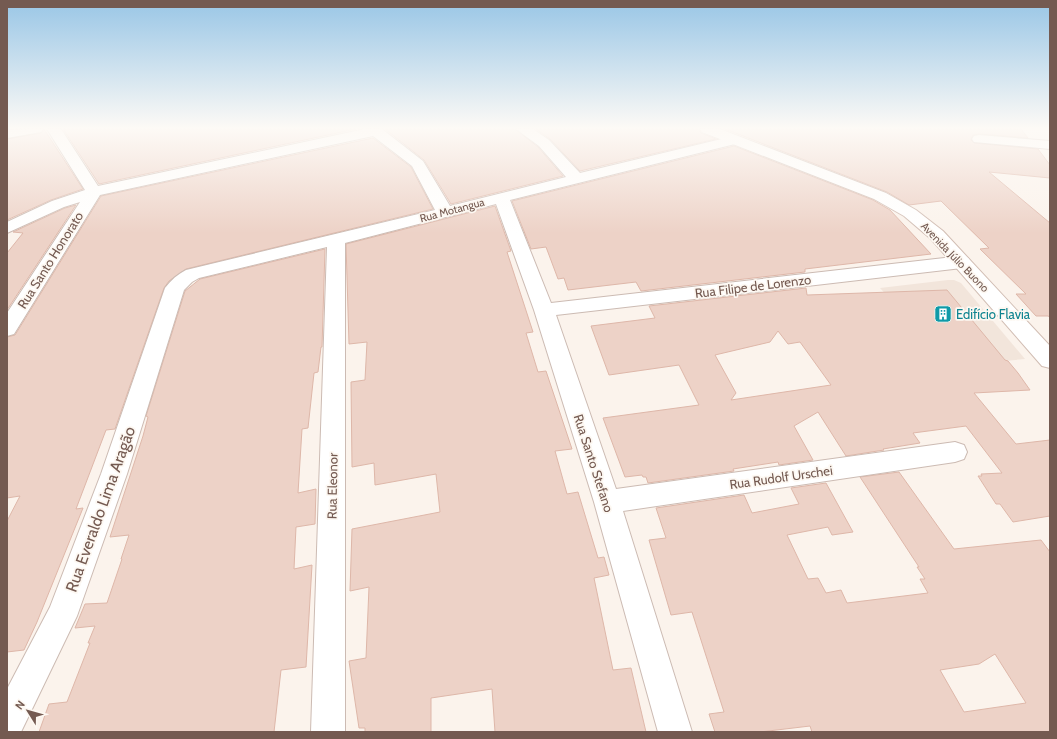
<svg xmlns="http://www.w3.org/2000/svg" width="1057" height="739" font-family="Cabin,sans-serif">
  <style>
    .residential { fill: #f2e5db }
    .building { fill: #edd2c7; stroke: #deb7a9; fill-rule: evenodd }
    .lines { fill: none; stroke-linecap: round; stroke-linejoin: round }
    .minor-casing { stroke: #ccbbb3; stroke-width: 2 }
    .secondary-casing { stroke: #d1bdb3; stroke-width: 2 }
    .minor { fill: #fff; fill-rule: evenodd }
    .secondary { fill: #fff; fill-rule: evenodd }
    .labels { text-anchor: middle; stroke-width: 3.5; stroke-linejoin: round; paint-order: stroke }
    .far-street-label { font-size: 11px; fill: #745a51; stroke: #fdf8f2 }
    .street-label { font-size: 13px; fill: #745a51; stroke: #fdf8f2 }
    .culture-label { font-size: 13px; fill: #0d838f; stroke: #fdf8f2; text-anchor: start }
    .near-street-label { font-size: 16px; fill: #745a51; stroke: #fdf8f2 }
  </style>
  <rect width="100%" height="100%" fill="#fbf3ec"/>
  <path class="residential" d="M948,280H954L961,283L1025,359L952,366L880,288Z"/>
  <path class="building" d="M44,129L83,189L51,200L7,220V139L41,133Z
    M63,129H356L99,184Z
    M385,129H515L538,147L563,176L451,204L424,160Z
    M536,129H699L701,133L716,139L580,171L550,139Z
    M725,129H1021L1028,138L979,134L973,135L971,140L974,143L1038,149L1050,165V178L989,172L1050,223V317L1048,316H1036L1016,294H1026L980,249L989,248L941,201L909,205L887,192Z
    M373,138L411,167L433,209L186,269L169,281L164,288L115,429L106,430L76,509L83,508L37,622L24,650L7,652V521L20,496L7,498V337L15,335L101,196Z
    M734,146L873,200L890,210L931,254L805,269V272L641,291L636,282L568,290L564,278L558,279L546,247L531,249L512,201Z
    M76,205L7,310V253L23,233L13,232L65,208Z
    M495,206L511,251L507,252L533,332L526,333L538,372L546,371L572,449L555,451L567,494L578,492L598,558L604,557L609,575L594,578L613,670L631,668L646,732H495L492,689L431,698V732H365V728H359L349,661L366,658L369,587L350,591L352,529L440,512L436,474L375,485L374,463L352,467L351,382L365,380L367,342L349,344L346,244Z
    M325,249L322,347H321L318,372L314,373L308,428L302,429L298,493L316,489L315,524L296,527L294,569L312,565L306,667L281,670L274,732H39L49,704L67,702L90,643H88L95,626L75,628L85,604L107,603L122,559H121L129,535L110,537L143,436L148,417L146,416L185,291L200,279Z
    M806,288L807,295L947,290L1005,360L1008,361L1018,373L1030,390L974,393L1016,444L1050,440V516L1013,522L1000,504H996L978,476H982L981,474L1002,473L966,426L913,433L920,443L883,449L884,450L846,456L818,412L794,426L813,460L779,465L778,462L733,469L734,471L648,483L646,477H643L642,475L625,477L603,418L699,405L679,365L609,375L591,326L655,318L649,306ZM778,331L788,344L800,342L831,385L731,400L736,393L715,355L770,342Z
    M899,472L954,549L1041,540L1050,552V732H812L810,726L760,732H715L709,714L724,712L692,612L671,615L649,540L666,538L656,508L744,495L752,513L799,504L791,488L826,483L853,532L832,535L828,527L787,535L808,579L818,578L826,593L841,590L847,603L928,593L920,579H925L917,567H919L860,477ZM995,654L1026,703L964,712L940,670L979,664Z"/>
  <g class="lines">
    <defs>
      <path id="minor" d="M43,129L41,132L7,138V130Z
        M47,129H61L98,186L365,129H382L423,161L450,206L566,177L539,146L516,129H533L549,140L580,173L734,136L739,137L741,140L739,143L510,200L551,303L962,256L968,258L971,262L968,266L962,268L556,315L616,489L955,442L964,445L967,452L964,459L955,462L623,511L692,732H658L594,502L534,310L496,204L345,243V732H311L327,247L199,278L192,282L184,290L127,474L77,616L21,732H7V689L50,607L101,474L165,288C171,280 178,274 186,270L435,210L412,166L373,136L100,195L14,334L7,336V313L80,202L64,207L7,233V222L52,201L85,190Z
        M979,135L1050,141V149L974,142L972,139L974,136Z"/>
      <path id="secondary" d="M700,129H720L886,193L916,210L943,231L1050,346V368L1042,366L931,239L904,216L874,199L702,132Z"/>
    </defs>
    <use href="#minor" class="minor-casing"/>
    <use href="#secondary" class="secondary-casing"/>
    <use href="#minor" class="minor"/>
    <use href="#secondary" class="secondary"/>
  </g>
  <linearGradient id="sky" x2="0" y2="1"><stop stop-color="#99c6e6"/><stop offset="0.55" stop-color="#fdfaf6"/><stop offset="1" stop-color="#fdfaf6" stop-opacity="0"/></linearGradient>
  <rect width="1057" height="233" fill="url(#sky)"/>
  <defs>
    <symbol id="building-square" viewBox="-11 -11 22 22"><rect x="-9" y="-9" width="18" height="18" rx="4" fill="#0f9aa8" stroke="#fdf8f2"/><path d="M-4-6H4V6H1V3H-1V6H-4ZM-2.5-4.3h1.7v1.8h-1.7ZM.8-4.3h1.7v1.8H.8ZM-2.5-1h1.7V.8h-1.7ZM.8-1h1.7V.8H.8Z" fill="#fff"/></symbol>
  </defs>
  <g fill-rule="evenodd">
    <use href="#building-square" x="933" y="304" width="20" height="20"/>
  </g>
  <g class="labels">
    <g class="far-street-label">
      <text transform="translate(452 210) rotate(-15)" y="4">Rua Motangua</text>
      <text transform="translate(955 257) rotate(46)" y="4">Avenida Júlio Buono</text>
    </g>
    <g class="street-label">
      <text transform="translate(50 260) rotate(-58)" y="5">Rua Santo Honorato</text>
      <text transform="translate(753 286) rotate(-7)" y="5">Rua Filipe de Lorenzo</text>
      <text transform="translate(594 463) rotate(72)" y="5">Rua Santo Stefano</text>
      <text transform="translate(781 477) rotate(-8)" y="5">Rua Rudolf Urschei</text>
      <text transform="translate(332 486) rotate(-89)" y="5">Rua Eleonor</text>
    </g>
    <g class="culture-label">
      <text x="956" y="319">Edifício Flavia</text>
    </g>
    <g class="near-street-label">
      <text transform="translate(100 509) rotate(-70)" y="6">Rua Everaldo Lima Aragão</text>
    </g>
  </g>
  <rect width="1057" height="739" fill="none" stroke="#745a51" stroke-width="16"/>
  <g transform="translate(28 711) rotate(307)" stroke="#fdf8f2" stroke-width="3" paint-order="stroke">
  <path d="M0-3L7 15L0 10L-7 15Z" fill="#745a51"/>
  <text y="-6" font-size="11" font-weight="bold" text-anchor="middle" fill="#745a51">N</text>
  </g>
</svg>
